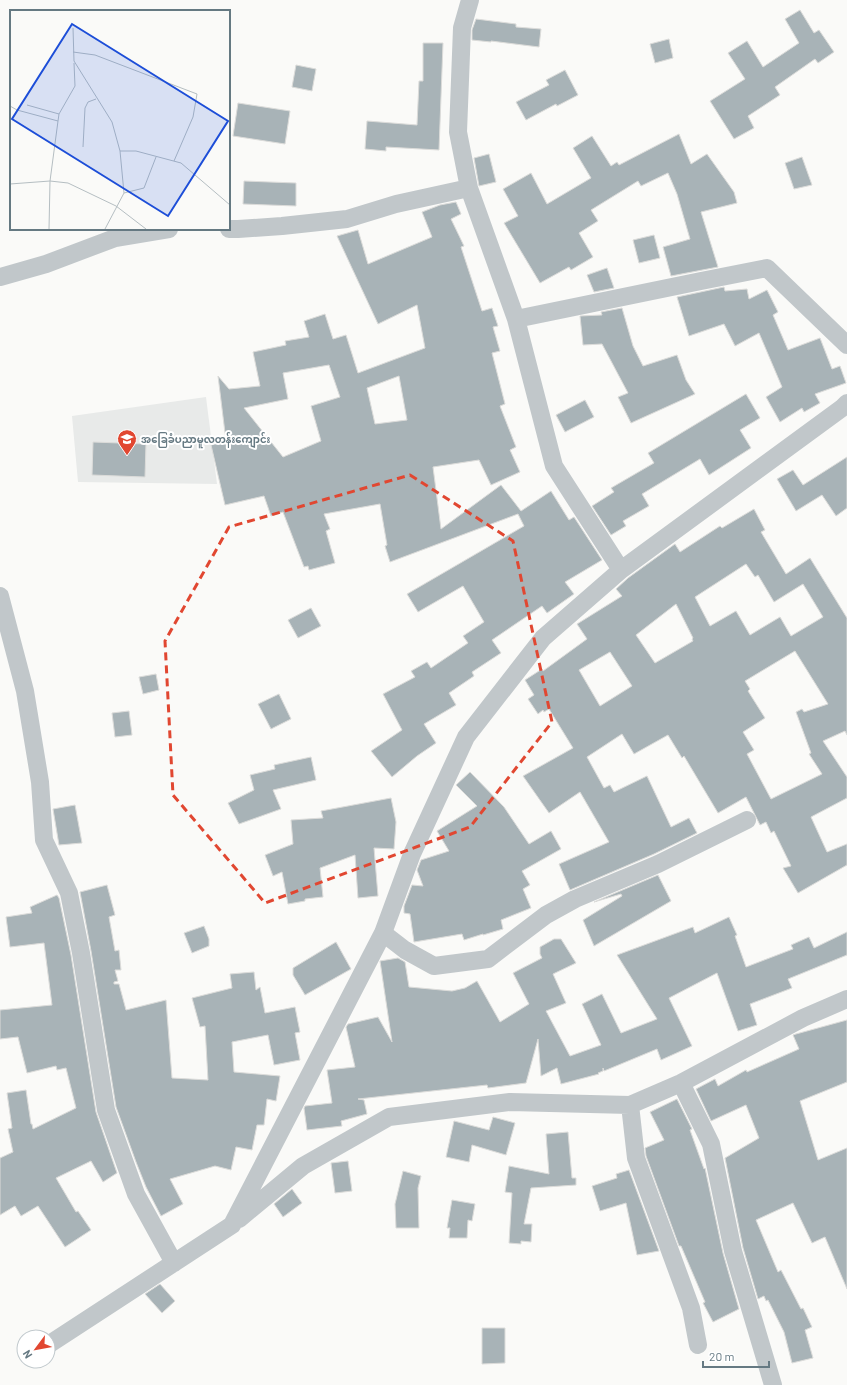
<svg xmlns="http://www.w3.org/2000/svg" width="847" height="1385" font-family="Barlow,'Noto Sans Myanmar',sans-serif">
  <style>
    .built { fill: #e8eae9 }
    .building { fill: #a8b3b7; stroke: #dcdcda; fill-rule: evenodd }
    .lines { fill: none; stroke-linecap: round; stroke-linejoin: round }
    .minor { stroke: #c1c7ca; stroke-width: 18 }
    .marked { fill: none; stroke: #e14731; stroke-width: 3; stroke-dasharray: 8 5; stroke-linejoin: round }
    .labels { text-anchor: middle; stroke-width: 4; stroke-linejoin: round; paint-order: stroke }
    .poi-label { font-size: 10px; font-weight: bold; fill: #657982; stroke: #fff; text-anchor: start }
    .inset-road { fill: none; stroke: #b5bec2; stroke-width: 1 }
    .view { fill: #1d4ed8; fill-opacity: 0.15; stroke: #1d4ed8; stroke-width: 2 }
    .inset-edge { fill: none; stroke: #657982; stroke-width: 2 }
  </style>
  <rect width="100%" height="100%" fill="#fafaf8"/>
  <path class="built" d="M206,397L217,484L78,482L72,416Z"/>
  <path class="building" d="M800,10L814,33L819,30L834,52L818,63L815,59L775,87L780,95L748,116L754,128L734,139L710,101L745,79L728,53L747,41L763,67L799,43L785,19Z
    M476,19L516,24V27L541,29L539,47L491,41V42L472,40V30Z
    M669,39L673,58L655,63L650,44Z
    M423,43H443L439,150L386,147V151L365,149L367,121L417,125L419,81H423Z
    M296,65L316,69L312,91L292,87Z
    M565,70L578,95L557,106L556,104L526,120L516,102L549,85L546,80Z
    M238,103L290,111L285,144L233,136Z
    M679,134L691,164L707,154L734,192L737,203L701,212L718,267L671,276L663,247L690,239L677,194L668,173L641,186L638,181L591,210L598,221L579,233L593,257L571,270L569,267L540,283L504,223L518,216L503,189L531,173L547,204L591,178L573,148L592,136L611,166L617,162L619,165Z
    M489,154L496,182L479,186L474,158Z
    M802,157L812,185L794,189L785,163Z
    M244,181L296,183V206L243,204Z
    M456,202L461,214L451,219L464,246L461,247L482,311L492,308L498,326L493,327L500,351L492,353L505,404L500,406L516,447L510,450L520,472L491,485L479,460L433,467L441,529L501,485L521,511L551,491L569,520L574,517L602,560L565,582L574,594L547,613L542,606L492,640L501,653L472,672L474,676L449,693L456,705L424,724L436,743L417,756L392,777L371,751L402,730L383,694L415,677L411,671L427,662L431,668L468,643L463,636L484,622L463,586L418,612L407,594L524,526L518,514L390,562L385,546L387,545L380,504L324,514L330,529L326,531L335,563L309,570L308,566L304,567L283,512L271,516L264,496L225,505L211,445L226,441L218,376L229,389L260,386L253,352L286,345L285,341L309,337L304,321L325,314L333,339L346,335L358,373L425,348L417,305L378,324L337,236L358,230L368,264L432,237L422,212L440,205ZM329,365L340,397L311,406L321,441L283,457L244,408L288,399L283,373ZM399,376L407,420L375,424L367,388Z
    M654,235L660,258L639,263L633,240Z
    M607,268L614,288L594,292L587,275Z
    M724,287L725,291L747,289L749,299L767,290L778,312L773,315L788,350L820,338L832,369L840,366L846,383L815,394L820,403L804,412L802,408L780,422L766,397L782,387L759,333L735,346L724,324L689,336L677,297Z
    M622,308L633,346L643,366L677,355L686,380L695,394L631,423L618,397L628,393L602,344L583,345L580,316L602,315L601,312Z
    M746,394L760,418L740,430L751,448L709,475L700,459L642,494L649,506L623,521L626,526L611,535L592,506L614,492L611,488L654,463L648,453Z
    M585,400L594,417L565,432L556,415Z
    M93,442L146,444L145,477L92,475Z
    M847,457V508L836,516L822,495L796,511L777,479L793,470L803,485Z
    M754,509L765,530L761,532L786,574L810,558L847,618V735L845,731L823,741L847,777V798L811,817L827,852L847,844V865L798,893L783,868L791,866L774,831L771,833L766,822L760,825L746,797L718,813L684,756L682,758L668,735L634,754L622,734L587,757L604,788L610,785L614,792L647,776L671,827L689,818L697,833L654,854L570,890L559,864L609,842L580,792L549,813L523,776L573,748L549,709L544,712L543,710L538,714L528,699L534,695L525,680L542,669L543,671L587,639L577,624L622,596L616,589L628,578L675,544L680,552L720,526L722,528ZM746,564L755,577L758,575L774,602L803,584L823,617L791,636L780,617L750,635L736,611L710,626L695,597ZM676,604L693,638L692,639L693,641L655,663L636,635ZM795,651L828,704L804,712L802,709L796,712L811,753L809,754L822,774L771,799L747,754L754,750L743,732L765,718L748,691L750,689L745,681ZM610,652L632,686L600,706L579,670Z
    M311,608L321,626L298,638L288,620Z
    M156,674L159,690L143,694L139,677Z
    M279,694L291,719L271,729L258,704Z
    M129,711L132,735L115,737L112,713Z
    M311,757L316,780L273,790L281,809L239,824L228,803L254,790L250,775L275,769L274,765Z
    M470,772L504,807L529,844L551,831L561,849L522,871L530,885L523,889L531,908L501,920L503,929L483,935V934L464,940L462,934L414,942L410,914L404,913V906L412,885L423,886L417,870L421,860L449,851L437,831L477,806L456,785Z
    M391,798L396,822L394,849L374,848L378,896L358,898L355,855L320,868L323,897L305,899V901L288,904L282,872L273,876L265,855L293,844L291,820L323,818L321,811Z
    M75,805L82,843L59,845L53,809Z
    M658,875L671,901L594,946L583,920L622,896L621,894L594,902Z
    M107,885L115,915L109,917L115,951L119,950L121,970H115L118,981L114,982V984H119L126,1010L166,1000L172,1078L208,1080L205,1026L200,1027L192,998L232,988L230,974L254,972L256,990L260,987L265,1013L295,1007L300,1032L295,1033L300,1060L274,1065L268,1035L232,1042L234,1072L280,1076L276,1101L267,1099L264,1125H257L252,1150L236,1147L231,1170L215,1166L170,1179L183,1204L161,1216L146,1187L136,1162L116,1107L91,951L80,892Z
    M57,895L59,898L71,955L96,1112L117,1173L103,1182L91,1161L56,1178L76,1212L78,1211L91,1230L65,1247L38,1206L21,1216L15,1206L0,1215V1158L13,1152L8,1129L12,1128L7,1093L26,1090L31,1124H32L33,1129L76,1108L66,1068L57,1070L56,1066L27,1073L18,1037L0,1039V1010L52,1005L44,943L10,947L6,917L32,913L30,907Z
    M729,917L737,935L735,936L746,967L793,949L791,945L809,937L814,948L847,932V955L788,979L792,988L750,1004L757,1025L738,1031L717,973L669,998L692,1046L661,1060L657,1049L604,1071L603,1068V1071L598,1073L599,1074L561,1084L557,1068L541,1076L538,1039L526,1083L488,1088L487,1085L358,1099L364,1100L367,1114L341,1121L342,1126L307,1130L304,1108L305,1106L332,1103L327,1070L355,1067L346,1027L348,1024L378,1017L392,1042L380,961L398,958L405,962L409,987L452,991L465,988L477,981L500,1022L529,1004L513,973L542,958L540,954V947L554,939H561L576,963L553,974L566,1003L546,1011L570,1056L601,1045L582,1004L602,994L621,1033L657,1019L617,955L693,927L695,933Z
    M204,926L209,939V946L192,953L184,933Z
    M336,942L351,969L305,995L293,975V968Z
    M847,1020V1082L800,1101L818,1160L847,1148V1289L825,1237L812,1243L793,1203L756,1220L778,1272L781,1270L801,1309L803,1308L812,1327L805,1330L813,1358L792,1363L784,1332L768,1300L766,1301L764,1296L758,1299L743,1248L725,1158L759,1138L746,1105L711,1121L696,1089L715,1079L718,1086L746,1070L747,1072L799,1049L793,1035L796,1034Z
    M677,1099L692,1129L690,1130L704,1169L705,1168L723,1253L739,1309L713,1322L703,1303L705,1302L681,1246H679L646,1156L645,1148L664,1140L650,1112Z
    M493,1117L515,1123L506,1155L472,1145L469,1162L446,1157L454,1121L489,1130Z
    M568,1132L572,1178H576V1185L531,1188L524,1224H532L531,1242L521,1241V1244L509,1243L512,1193L505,1192L509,1166L549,1174L546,1134Z
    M348,1161L352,1191L335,1193L331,1163Z
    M629,1170L659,1251L637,1255L626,1203L600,1211L592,1186L617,1178L616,1174Z
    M403,1171L421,1176L418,1188L419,1228H396L395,1204Z
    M292,1189L302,1203L283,1217L274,1204Z
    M452,1200L475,1204L472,1221L468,1220L467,1238H449L450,1228H447Z
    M160,1284L175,1301L162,1313L145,1294Z
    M482,1328H505V1363L482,1364Z"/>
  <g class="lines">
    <path class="minor" d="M470,0L462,28L458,132L469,188L516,319L554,466L621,570
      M229,229H238L282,226L347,219L396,204L469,188
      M0,277L46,264L115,238L169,229
      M516,319L701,281L767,268L847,345
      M0,596L25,691L40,782L44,840L69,893L81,953L106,1110L136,1194L174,1263
      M383,933L405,950L434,966L488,959L546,915L575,899L658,864L747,820
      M681,1083L711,1144L733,1251L773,1385
      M630,1105L636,1158L691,1308L698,1345
      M239,1219L303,1166L389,1117L510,1102L630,1105L681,1083L803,1018L847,999
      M48,1345L232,1225L383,933L412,854L466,737L543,638L621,570L842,408L847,403"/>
  </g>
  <path class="marked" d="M410,475L513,541L552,722L470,827L265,903L173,795L165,641L229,527Z"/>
  <defs>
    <symbol id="school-pin" viewBox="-11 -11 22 30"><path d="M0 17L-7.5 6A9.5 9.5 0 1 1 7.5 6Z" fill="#e14731" stroke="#fff"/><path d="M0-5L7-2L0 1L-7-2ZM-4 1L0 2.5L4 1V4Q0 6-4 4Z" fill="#fff"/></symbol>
  </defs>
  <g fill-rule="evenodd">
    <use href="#school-pin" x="116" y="428" width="22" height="30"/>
  </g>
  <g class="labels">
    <g class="poi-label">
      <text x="141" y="443">အခြေခံပညာမူလတန်းကျောင်း</text>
    </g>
  </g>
  <g transform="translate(10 10)">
    <rect width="220" height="220" fill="#fafaf8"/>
    <path class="inset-road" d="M63,18L64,51L102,112L110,141L114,183L95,219M63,42L85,45L187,84L183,107L164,151M17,95L49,104M0,96L7,100L48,111M73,137L75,98L78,92L86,89M110,141H126L171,153L220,195M0,174L40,171L58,173L106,196L136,219M114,183L134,178L146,147M39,219L40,171L48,111L49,104L65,76L64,53"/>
    <path class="view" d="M62,14L218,111L158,206L2,109Z"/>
    <rect width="220" height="220" class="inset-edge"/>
  </g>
  <g transform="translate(36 1349) rotate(238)"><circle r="19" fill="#ffffff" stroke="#c1c9cd"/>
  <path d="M0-3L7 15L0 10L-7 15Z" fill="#e14731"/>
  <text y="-6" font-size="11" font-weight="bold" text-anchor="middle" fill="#657982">N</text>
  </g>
  <path d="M703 1361v6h66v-6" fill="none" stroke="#657982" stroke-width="2"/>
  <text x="709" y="1361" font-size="12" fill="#657982" stroke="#ffffff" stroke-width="3" paint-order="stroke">20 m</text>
</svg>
